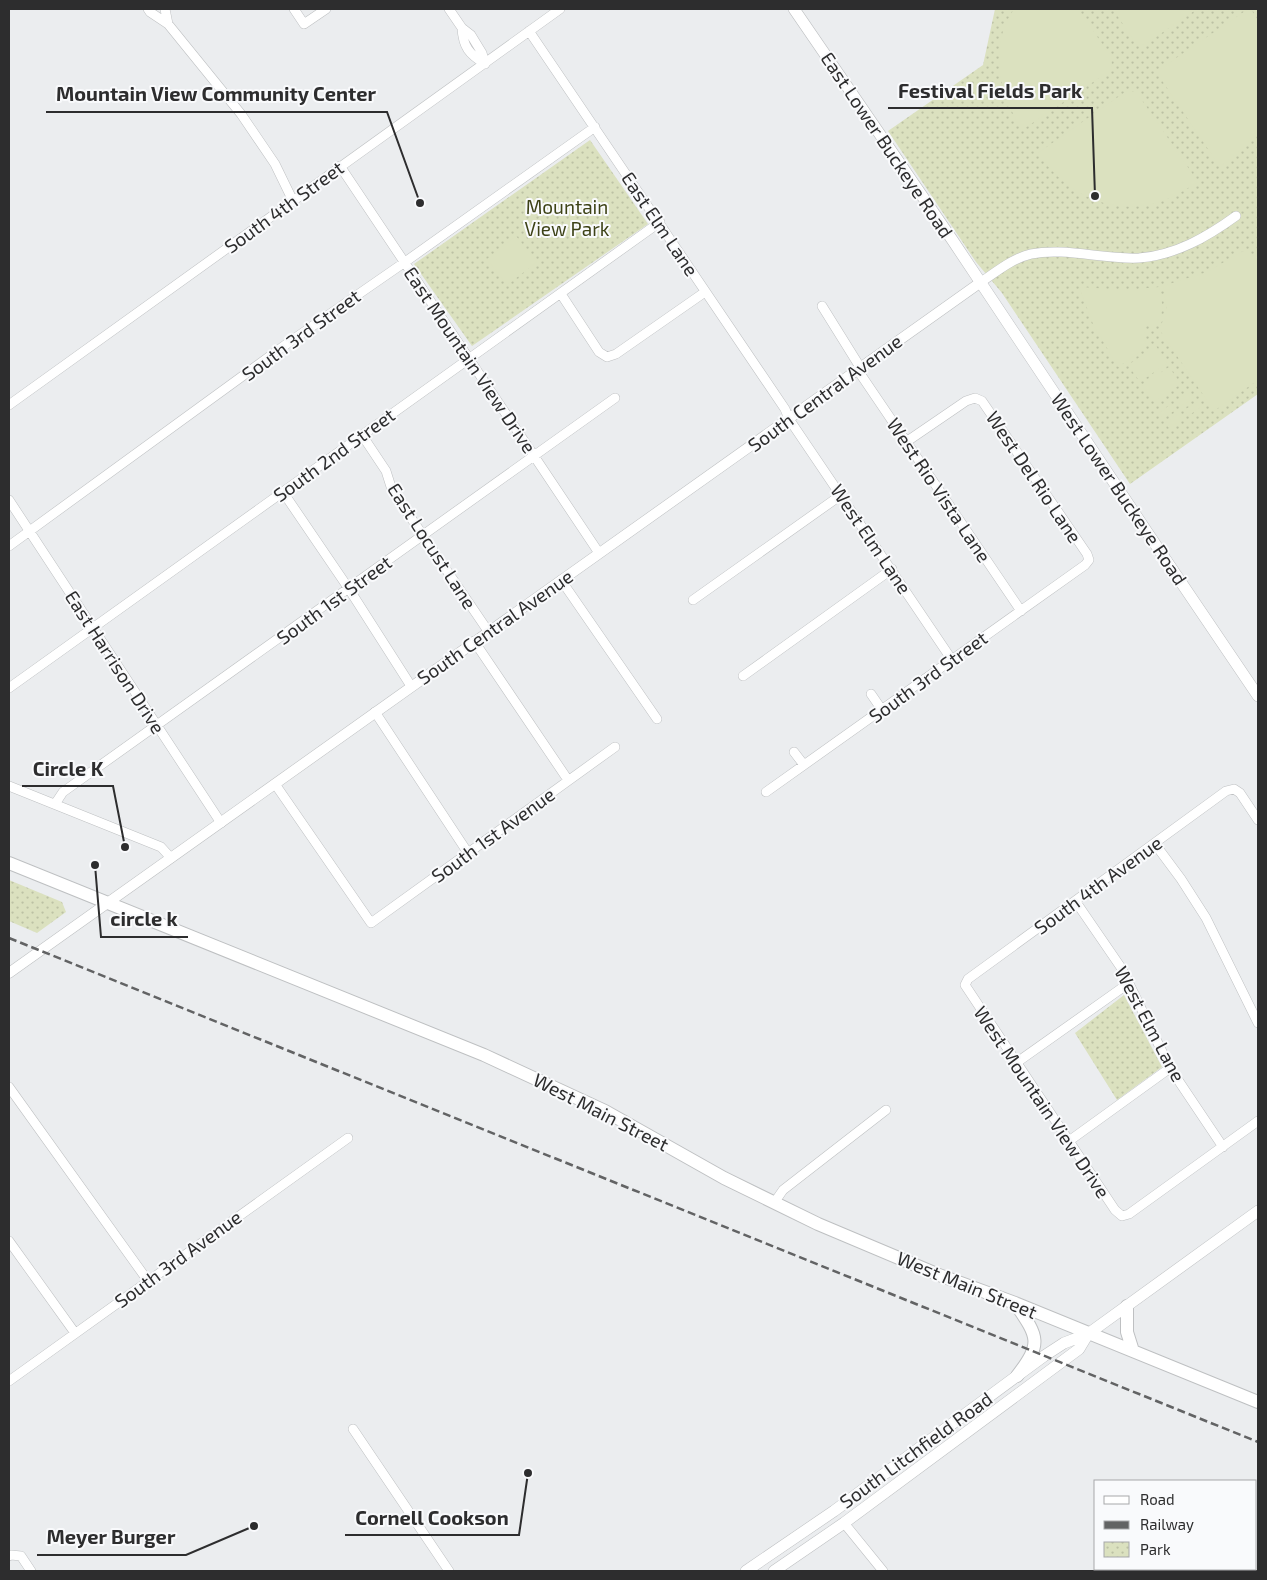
<svg xmlns="http://www.w3.org/2000/svg" width="1267" height="1580" font-family="'Exo 2',sans-serif">
  <style>
    .park { fill: url(#park-dots) }
    .garden { fill: #dbe1bf }
    .lines { fill: none; stroke-linecap: round; stroke-linejoin: round }
    .minor-casing { stroke: #bec0c2; stroke-width: 10 }
    .tertiary-casing { stroke: #bec0c2; stroke-width: 11 }
    .secondary-casing { stroke: #bec0c2; stroke-width: 12 }
    .primary-casing { stroke: #bec0c2; stroke-width: 14 }
    .minor { stroke: #fff; stroke-width: 9 }
    .tertiary { stroke: #fff; stroke-width: 10 }
    .secondary { stroke: #fff; stroke-width: 11 }
    .primary { stroke: #fff; stroke-width: 12 }
    .rail { stroke: #626364; stroke-width: 2.5; stroke-dasharray: 8 4; stroke-linecap: butt }
    .labels { text-anchor: middle; stroke-width: 4; stroke-linejoin: round; paint-order: stroke }
    .street-label { font-size: 19px; fill: #2d2d2e; stroke: #f9fafc }
    .park-label { font-size: 19px; fill: #3d4216; stroke: #f9fafc }
    .leader { fill: none; stroke: #2d2d2e; stroke-width: 2 }
    .callout-dot { fill: #2d2d2e; stroke: #f9fafc; stroke-width: 2 }
    .callout-label { font-size: 20px; text-anchor: middle; font-weight: bold; fill: #2d2d2e; stroke: #f9fafc; stroke-width: 4; stroke-linejoin: round; paint-order: stroke }
  </style>
  <defs>
    <pattern id="park-dots" width="8" height="8" patternUnits="userSpaceOnUse" patternTransform="scale(1.25)"><rect width="8" height="8" fill="#dbe1bf"/><path d="M2 2h.1M6 6h.1" fill="none" stroke="#bcc1a4" stroke-width="1.8" stroke-linecap="round"/></pattern>
  </defs>
  <rect width="100%" height="100%" fill="#ebedef"/>
  <path class="park" d="M995,9H1258V394L1130,484L1002,293L976,262L888,131L983,65Z
    M590,140L648,224L472,346L414,264Z
    M9,880L62,902L66,912L37,933L9,921Z
    M1124,995L1162,1067L1117,1100L1075,1033Z"/>
  <path class="garden" d="M1014,9H1078L1112,58L1111,70L1022,130C999,92 988,48 1014,9Z
    M1113,9H1197L1144,45L1136,44Z
    M1248,9H1251L1258,21V129L1240,151L1220,167L1159,76L1160,69Z
    M1128,90L1137,93L1198,182C1185,190 1172,198 1157,203C1109,216 1064,192 1038,153Z
    M516,236L537,262L507,285L487,259Z
    M1243,251L1247,255H1258V380L1214,411L1159,329L1167,312L1163,286L1207,272Z
    M1079,287L1126,290L1159,287C1162,305 1166,310 1155,325H1147L1144,333L1146,348L1118,367L1093,324Z
    M1156,346L1167,363L1140,382L1128,365Z
    M1169,367L1181,384L1154,402L1142,385Z
    M1190,392L1194,398L1181,406L1177,400Z
    M1197,402L1201,407L1188,416L1184,410Z
    M1171,404L1175,410L1163,419L1159,413Z
    M1178,414L1182,420L1169,428L1165,423Z"/>
  <g class="lines">
    <defs>
      <path id="minor" d="M148,9L150,12L168,24L241,114L275,164L293,201
        M165,9L168,24
        M294,9L304,24L326,9
        M449,9L462,28L471,35L482,53L485,64
        M462,28C463,47 469,54 485,64
        M529,31L785,409L789,419L952,660
        M340,166L599,553
        M981,282C996,272 1013,258 1031,254C1065,247 1104,260 1139,258C1176,255 1207,237 1236,216
        M561,294L599,352L607,357L616,354L705,292
        M822,306L860,367
        M857,369L1021,611
        M9,405L560,9
        M362,435L386,471L392,490L488,631
        M283,492L349,589L411,686
        M9,500L221,823
        M9,546L288,343L405,262L595,127
        M561,580L657,719
        M693,600L841,495
        M474,641L568,780
        M743,676L892,569
        M9,688L660,222
        M871,694L882,710
        M375,712L468,853
        M794,752L804,765
        M275,784L371,923L615,747
        M9,786L161,847L171,858
        M766,792L1085,565L1089,560L1087,554L982,401L975,398L966,401L906,442
        M55,804L63,792L615,398
        M1258,820L1240,793L1234,789L1226,791L968,979L965,985L1115,1210L1122,1216L1129,1214L1258,1121
        M1155,844L1181,879L1206,918L1258,1023
        M1076,902L1122,969L1170,1068L1223,1147
        M1016,1063L1129,983
        M9,1087L148,1281
        M1069,1141L1170,1068
        M774,1203L783,1190L886,1110
        M9,1241L75,1333
        M9,1381L348,1138
        M353,1429L449,1571
        M844,1523L883,1571
        M9,1556L11,1555L21,1556L31,1571"/>
      <path id="tertiary" d="M9,973L981,282"/>
      <path id="secondary" d="M794,9L953,241L1147,532L1258,696
        M746,1571L834,1511L1044,1356L1064,1343L1088,1334L1258,1211
        M774,1571L844,1523L1079,1349L1088,1334"/>
      <path id="primary" d="M9,863L484,1055L605,1111L724,1178L818,1224L939,1275L1015,1303L1258,1402
        M1015,1303C1038,1337 1043,1342 1017,1376
        M1127,1306V1332L1133,1351"/>
    </defs>
    <use href="#minor" class="minor-casing"/>
    <use href="#tertiary" class="tertiary-casing"/>
    <use href="#secondary" class="secondary-casing"/>
    <use href="#primary" class="primary-casing"/>
    <use href="#minor" class="minor"/>
    <use href="#tertiary" class="tertiary"/>
    <use href="#secondary" class="secondary"/>
    <use href="#primary" class="primary"/>
    <path class="rail" d="M9,938L1258,1442"/>
  </g>
  <g class="labels">
    <g class="street-label">
      <text transform="translate(887 145) rotate(56)" y="7">East Lower Buckeye Road</text>
      <text transform="translate(284 207) rotate(-36)" y="7">South 4th Street</text>
      <text transform="translate(660 224) rotate(56)" y="7">East Elm Lane</text>
      <text transform="translate(301 335) rotate(-36)" y="7">South 3rd Street</text>
      <text transform="translate(470 360) rotate(56)" y="7">East Mountain View Drive</text>
      <text transform="translate(825 393) rotate(-36)" y="7">South Central Avenue</text>
      <text transform="translate(334 455) rotate(-36)" y="7">South 2nd Street</text>
      <text transform="translate(1034 477) rotate(56)" y="7">West Del Rio Lane</text>
      <text transform="translate(1119 489) rotate(56)" y="7">West Lower Buckeye Road</text>
      <text transform="translate(939 490) rotate(56)" y="7">West Rio Vista Lane</text>
      <text transform="translate(871 539) rotate(56)" y="7">West Elm Lane</text>
      <text transform="translate(432 546) rotate(57)" y="7">East Locust Lane</text>
      <text transform="translate(334 600) rotate(-36)" y="7">South 1st Street</text>
      <text transform="translate(495 627) rotate(-35)" y="7">South Central Avenue</text>
      <text transform="translate(115 662) rotate(57)" y="7">East Harrison Drive</text>
      <text transform="translate(928 677) rotate(-36)" y="7">South 3rd Street</text>
      <text transform="translate(493 835) rotate(-36)" y="7">South 1st Avenue</text>
      <text transform="translate(1098 885) rotate(-36)" y="7">South 4th Avenue</text>
      <text transform="translate(1150 1024) rotate(62)" y="7">West Elm Lane</text>
      <text transform="translate(1042 1102) rotate(56)" y="7">West Mountain View Drive</text>
      <text transform="translate(601 1112) rotate(27)" y="7">West Main Street</text>
      <text transform="translate(178 1259) rotate(-36)" y="7">South 3rd Avenue</text>
      <text transform="translate(967 1285) rotate(22)" y="7">West Main Street</text>
      <text transform="translate(916 1450) rotate(-36)" y="7">South Litchfield Road</text>
    </g>
    <g class="park-label">
      <text x="567" y="214">Mountain<tspan x="567" dy="22">View Park</tspan></text>
    </g>
  </g>
  <path class="leader" d="M1095 196L1092 108H888M420 203L387 112H46M125 847L113 786H22M95 865L101 937H188M528 1473L519 1535H345M254 1526L186 1555H37"/>
  <g class="callout-dot">
    <circle cx="1095" cy="196" r="5"/>
    <circle cx="420" cy="203" r="5"/>
    <circle cx="125" cy="847" r="5"/>
    <circle cx="95" cy="865" r="5"/>
    <circle cx="528" cy="1473" r="5"/>
    <circle cx="254" cy="1526" r="5"/>
  </g>
  <g class="callout-label">
    <text x="990" y="98">Festival Fields Park</text>
    <text x="216" y="101">Mountain View Community Center</text>
    <text x="68" y="776">Circle K</text>
    <text x="144" y="926">circle k</text>
    <text x="432" y="1525">Cornell Cookson</text>
    <text x="111" y="1544">Meyer Burger</text>
  </g>
  <rect width="1267" height="1580" fill="none" stroke="#2d2d2e" stroke-width="20"/>
  <rect x="1094" y="1480" width="162" height="90" fill="#f9fafc" stroke="#a7a8aa"/>
  <rect x="1104" y="1496" width="25" height="8" fill="#ffffff" stroke="#a7a8aa"/>
  <text x="1140" y="1505" font-size="15" fill="#2d2d2e">Road</text>
  <rect x="1104" y="1521" width="25" height="8" fill="#626364" stroke="#a7a8aa"/>
  <text x="1140" y="1530" font-size="15" fill="#2d2d2e">Railway</text>
  <rect x="1104" y="1542" width="25" height="15" fill="url(#park-dots)" stroke="#a7a8aa"/>
  <text x="1140" y="1555" font-size="15" fill="#2d2d2e">Park</text>
</svg>
